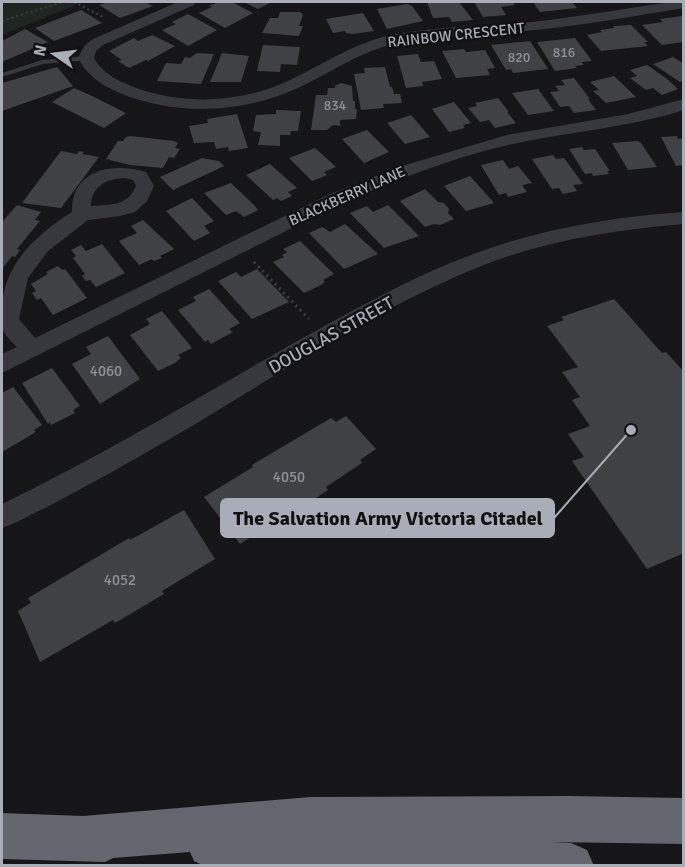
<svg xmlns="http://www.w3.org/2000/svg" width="685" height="867" font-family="Signika,sans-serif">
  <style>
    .green { fill: #1e261f }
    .building { fill: #404145 }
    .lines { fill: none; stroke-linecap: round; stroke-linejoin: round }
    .path-far1 { stroke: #3d3f44; stroke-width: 2; stroke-dasharray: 2 3; stroke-linecap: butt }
    .path { stroke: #3d3f44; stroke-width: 3; stroke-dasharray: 2 4; stroke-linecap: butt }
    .lane { fill: #37383d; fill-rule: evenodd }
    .street { fill: #37383d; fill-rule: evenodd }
    .highway { fill: #63666e; fill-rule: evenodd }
    .labels { text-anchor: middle; stroke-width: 5; stroke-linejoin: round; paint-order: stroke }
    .far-number-label { font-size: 14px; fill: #8e929b }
    .far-street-label { font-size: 15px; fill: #a8adb8; stroke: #111113 }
    .number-label { font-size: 15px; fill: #8e929b }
    .street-label { font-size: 18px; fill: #a8adb8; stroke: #111113 }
    .leader { fill: none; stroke: #a8adb8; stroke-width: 2 }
    .callout-dot { fill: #a8adb8; stroke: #111113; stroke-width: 2 }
    .callout { fill: #a8adb8; stroke: #a8adb8; stroke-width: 2 }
    .callout-label { font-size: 20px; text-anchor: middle; font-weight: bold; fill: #111 }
  </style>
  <rect width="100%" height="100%" fill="#161618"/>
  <path class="green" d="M2,2H83L2,35Z"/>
  <path class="building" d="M108,2H145L153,6L120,18L99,5Z
    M218,2H232L253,13L225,28L199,13L212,7L209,6Z
    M244,2H272L258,9Z
    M427,2H459L473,20L452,22L449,17L433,18Z
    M474,2H513L515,5L501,7L506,15L483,17Z
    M533,2H572L577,8L540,12Z
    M407,4L412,6L423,21L387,29L377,9Z
    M81,10L102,23L54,41L35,28Z
    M280,12H300L303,15L299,26H303L299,36L262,33L270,18H278Z
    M363,13L374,31L353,34L346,33L345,31L333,33L326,19Z
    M188,14L217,30L188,46L162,30L176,24L172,22Z
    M682,16L683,42L662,45L642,25L663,22L660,19Z
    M631,25L648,42H644L648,46L601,51L587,35L602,32L600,30L614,28L613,26Z
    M25,29L48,42L2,62V41Z
    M152,35L175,46L148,61L146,60L129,68L118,61L122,60L109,51L134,38L138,41Z
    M575,38L592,61L582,62L584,65L575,66L577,68L555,71L537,42Z
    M530,41L548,69L513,73L511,69L506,70L491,45Z
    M263,45L300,47L297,65L281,64L280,72L257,71Z
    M464,49L466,52L485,50L495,68L487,69L490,75L456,78L442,51Z
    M197,53L214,54L201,84L157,81L166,63L181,64L185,57L190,58Z
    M222,53L249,56L241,82H210Z
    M418,54L421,62L434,61L442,79L422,82L423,86L406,88L397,56Z
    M673,57L684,64V81L680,82L653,64Z
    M647,65L667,79L678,89L662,95L653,88L646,90L630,78L637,76L630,70Z
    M57,67L73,86L2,111V83Z
    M385,67L390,87H392L394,94H400L402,103L383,104L384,108L361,110L354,74L365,73L364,68Z
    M614,76L636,97L606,103L593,91L599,90L590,82Z
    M574,78L590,99H588L596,110L574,113L569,106L560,107L550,92L559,91L555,86L565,85L561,80Z
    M341,83L352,86L353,101H355V109H357L356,119L340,120V126L333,125L327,130H311L316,95H327L328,88H335V86Z
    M74,88L92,96L126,113L104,128L52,102Z
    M538,89L554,111L528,115L512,93Z
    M498,98L509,112H507L516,123L495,128L489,120L480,122L468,108L477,106L475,103Z
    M454,102L471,123L463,125L465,128L449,132L432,109Z
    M276,110L301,111L298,131H291L290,135H280V146L258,145L261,132L253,131L256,115L276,114Z
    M237,114L248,148L229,151L228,147L216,149L214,142L194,143L189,126L208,123L207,119Z
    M411,115L430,137L405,144L387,123Z
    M367,130L389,152L364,163L342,139Z
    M131,136L174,141L178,143L175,148L180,149L174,158L169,157L163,168L130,165L106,159L118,141H123L126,137Z
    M677,136L678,139L684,138V165L676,166L661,137Z
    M638,141L641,143L657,167L628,170L612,143Z
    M582,147L584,150L595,149L610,171H607L609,174L593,176L592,173L585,174L569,149Z
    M315,148L336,167L324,172L327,175L325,176L312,181L289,158Z
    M61,151L77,154L79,151L84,152L82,154L99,157L61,208L22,203Z
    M553,155L556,159L564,158L583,184L573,185L577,191L563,194L559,188L552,189L532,159Z
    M202,158L219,161L224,166L173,190L160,177Z
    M503,160L509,169L518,166L532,183L522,185L527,192L508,197L506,193L499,195L481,165Z
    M270,164L297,188L288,192L292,196L281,201L277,198L273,200L246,175Z
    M470,176L494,203L466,211L444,186Z
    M231,183L255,206L258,210L244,217L236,211L226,215L204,193Z
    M425,189L438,202L444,203L449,209L448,213L454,219L440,225L434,224L425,227L400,201Z
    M192,198L214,221L204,226L210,233L194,241L166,211Z
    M17,205L41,212L35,220L40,221L17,249L20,250L15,257L12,256L2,269V222Z
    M388,205L419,236L384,248L350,213L367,206L373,212Z
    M143,220L174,249L160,256L162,258L154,261L152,259L139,265L119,241L137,233L131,226Z
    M345,224L378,254L344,269L309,233L322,227L330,232Z
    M300,241L334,274L323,280L325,282L321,285L304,293L273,262L284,257L282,255L287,252L283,249Z
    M102,244L125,273L96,287L90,280L86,281L82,276L85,274L73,258L76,256L71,250L81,245L86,251Z
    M58,266L62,270L65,269L87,298L53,315L41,298L37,300L32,293L36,291L31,284L48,274L46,272Z
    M257,269L289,302L252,319L218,281L236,272L241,277Z
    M209,289L240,323L229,329L233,332L211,344L208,340L205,342L178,310L196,301L193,297Z
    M614,299L662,353L666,352L684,372V553L647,569L572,461L584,457L568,434L590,426L572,400L580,397L562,372L578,367L547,326L564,320L561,317Z
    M162,311L192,348L178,355L181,358L175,363L158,371L130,335L150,324L146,319Z
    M108,336L140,379L100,404L72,364L91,354L86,347Z
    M52,368L80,406L73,410L75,413L51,425L50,422L48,424L22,383Z
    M13,387L42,425L34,430L36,432L2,452V393Z
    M346,416L376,449L360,460L362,463L326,487L328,490L289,516L287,513L240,544L204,497L253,467L252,465L331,418L336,422Z
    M184,510L215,559L162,591L164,594L115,623L113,620L40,662L18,611L31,603L28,598L129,538L130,540Z"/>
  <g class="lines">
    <path class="path-far1" d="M74,2L105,18
      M2,21L63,2"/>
    <path class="path" d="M254,262L309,319"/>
    <path class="lane" d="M86,56L90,58L89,60L43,64L2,77V73L42,60Z"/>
    <path class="street" d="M178,2H196L194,5L103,45L96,51L94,58C103,75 124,84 142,90C189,105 243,102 288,81C324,64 357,41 396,34C441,26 487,26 532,22C579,17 625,8 672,2H684V8C634,16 585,25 535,30C488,36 441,34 395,44C365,50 339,67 312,81C258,110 195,117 136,99C112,91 90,81 78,58L84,46L93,39Z
      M684,99V110C627,128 566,132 508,145C451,158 397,180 344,202L2,373V354L17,347C12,342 4,335 2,328C0,324 2,315 2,310C2,265 37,234 72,212C71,169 113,162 146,172L154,186L147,201L135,212L120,216L88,220L48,251L28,278L19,319L35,338L330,194L402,166L507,135L628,114ZM124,178L133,180L136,186C127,207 111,204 91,206C91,187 106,179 124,178Z
      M684,212V224C616,230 547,240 484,265C372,309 270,381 166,441C127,464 87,486 47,507C32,514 17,523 2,528V504C101,456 196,399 292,344C350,312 409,278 471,255C539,229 611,217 684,212Z"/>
    <path class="highway" d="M568,796L684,798V844L551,842L571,843L587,850L594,866H204L194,861L190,852L113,858L105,862L2,859V813L83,816L310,797Z"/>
  </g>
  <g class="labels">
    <g class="far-number-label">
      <text x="564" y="57">816</text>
      <text x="519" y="62">820</text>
      <text x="335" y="110">834</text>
    </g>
    <g class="far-street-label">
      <text transform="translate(456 35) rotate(-6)" y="5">RAINBOW CRESCENT</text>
      <text transform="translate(347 196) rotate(-24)" y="5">BLACKBERRY LANE</text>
    </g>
    <g class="number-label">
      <text x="106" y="376">4060</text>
      <text x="289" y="482">4050</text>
      <text x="120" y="585">4052</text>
    </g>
    <g class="street-label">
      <text transform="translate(331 335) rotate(-29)" y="6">DOUGLAS STREET</text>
    </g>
  </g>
  <path class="leader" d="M631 430L554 518"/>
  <circle class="callout-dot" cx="631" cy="430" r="6"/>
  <rect class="callout" x="221" y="499" width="333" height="38" rx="6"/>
  <g class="callout-label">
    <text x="388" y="525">The Salvation Army Victoria Citadel</text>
  </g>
  <rect width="685" height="867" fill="none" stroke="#a8adb8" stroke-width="6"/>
  <g transform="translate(54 54) rotate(284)" stroke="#111113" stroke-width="4.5" paint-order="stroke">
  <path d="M0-4.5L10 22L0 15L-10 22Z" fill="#a8adb8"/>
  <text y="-9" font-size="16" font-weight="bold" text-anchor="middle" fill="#a8adb8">N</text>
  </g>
</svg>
